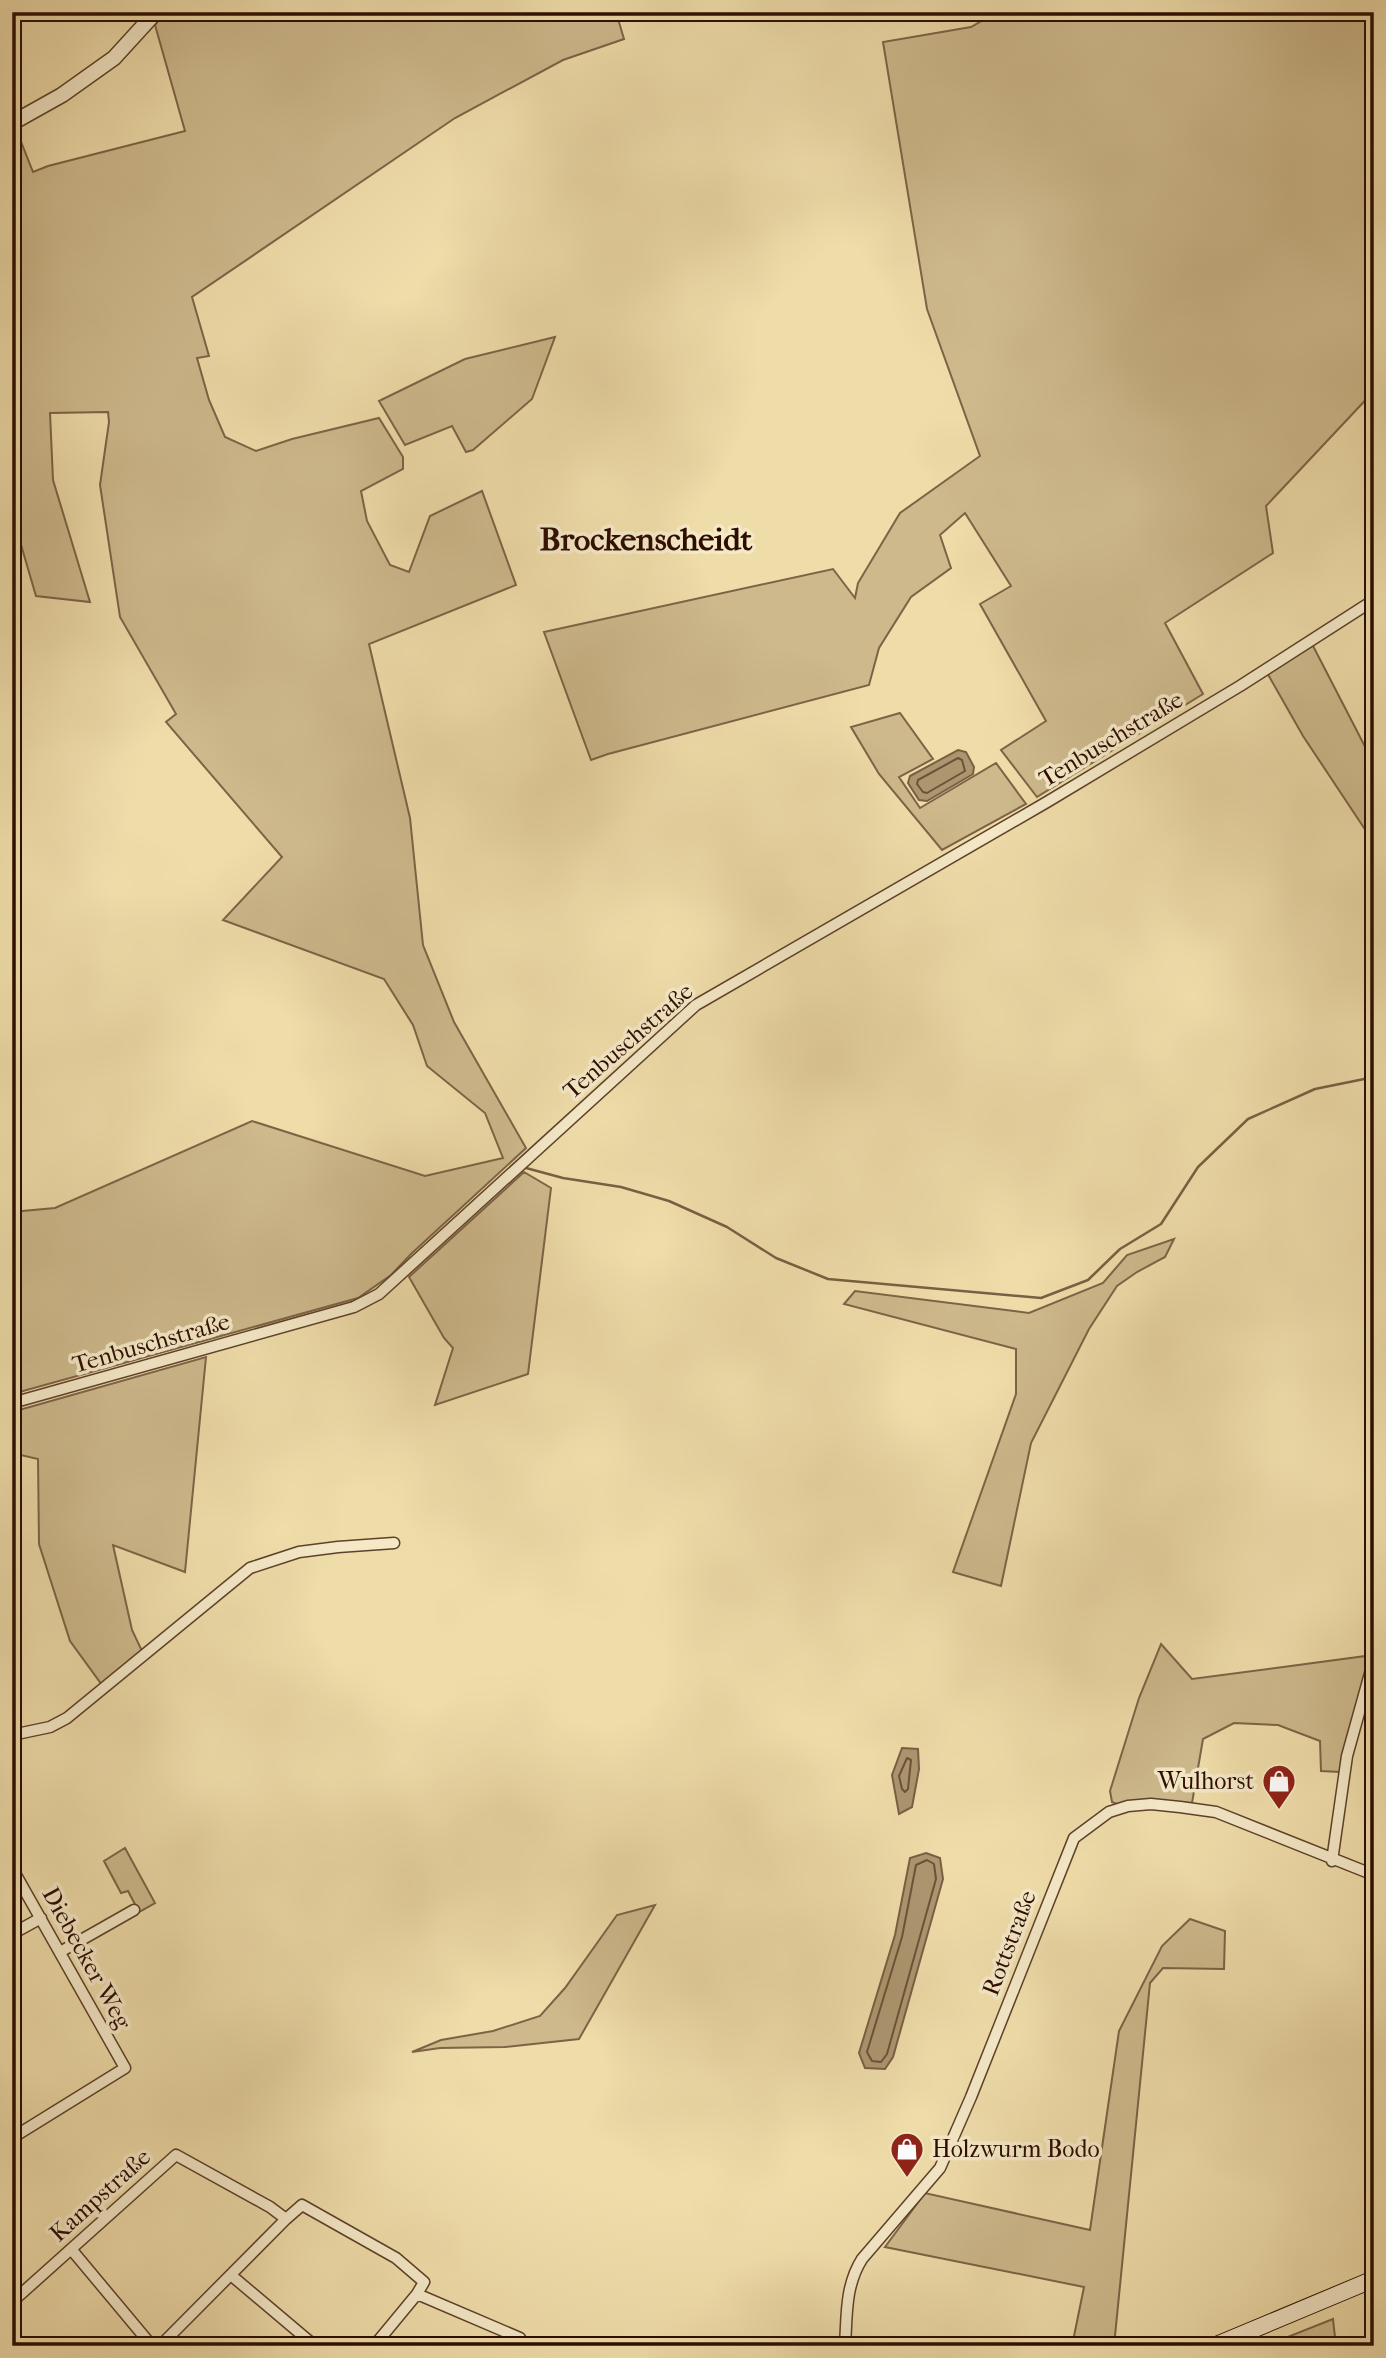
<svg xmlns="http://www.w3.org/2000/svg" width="1386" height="2358" font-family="'IM FELL French Canon',serif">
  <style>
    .green { fill: #cdb98c; stroke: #7d6346; stroke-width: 2 }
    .water { fill: #ac9670; stroke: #795f43; stroke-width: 2 }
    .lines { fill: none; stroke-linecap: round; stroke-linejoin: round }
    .shore { stroke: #6c5238; stroke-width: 2 }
    .stream { stroke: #795f43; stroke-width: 2.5 }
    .minor-casing { stroke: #5d412a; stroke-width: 13 }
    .tertiary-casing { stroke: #5d412a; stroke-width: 17 }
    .secondary-casing { stroke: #2d0d00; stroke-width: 18 }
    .minor { stroke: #f4e8c7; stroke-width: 10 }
    .tertiary { stroke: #f4e8c7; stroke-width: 14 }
    .secondary { stroke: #f4e8c7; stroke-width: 16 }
    .labels { text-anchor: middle; stroke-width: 7; stroke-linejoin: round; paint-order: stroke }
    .street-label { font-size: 24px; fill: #2d0d00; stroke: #f4e8c7 }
    .poi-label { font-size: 24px; fill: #2d0d00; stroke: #f4e8c7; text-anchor: end }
    .district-label { font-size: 32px; font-weight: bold; fill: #2d0d00; stroke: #f4e8c7 }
  </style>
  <rect width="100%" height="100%" fill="#eedca9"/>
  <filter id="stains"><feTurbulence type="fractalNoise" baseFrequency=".00286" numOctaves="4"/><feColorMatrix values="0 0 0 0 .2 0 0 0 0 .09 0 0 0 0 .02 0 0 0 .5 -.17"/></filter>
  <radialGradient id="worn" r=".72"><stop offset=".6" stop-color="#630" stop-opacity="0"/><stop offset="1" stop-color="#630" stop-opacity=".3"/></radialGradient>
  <path class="green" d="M164,12H616L624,39L563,60L455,118L192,297L209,356L197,358L209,400L225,437L256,451L292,439L379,418L403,457V469L361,491L367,521L390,565L409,572L430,516L482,491L516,585L369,644L410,818L423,945L454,1022L526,1148L411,1254L391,1275L358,1298L16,1393L12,1279L20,1263L12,1212L55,1208L252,1121L425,1176L503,1158L485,1113L427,1066L413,1025L384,979L223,920L282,857L166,722L176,714L120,617L100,485L109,422L108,412L50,413L53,480L90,602L36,596L12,514V132L16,129L33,172L48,166L185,131L155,25Z
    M997,12H1374V391L1266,506L1273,553L1165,623L1203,694L1037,797L1001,750L1046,721L980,604L1011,586L965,513L940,535L951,568L911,597L879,648L869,685L608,754L591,760L544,632L833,569L855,598L858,583L900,513L980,456L927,309L883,42L971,27Z
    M555,337L532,399L473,450L466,452L452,426L405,445L379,401L465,359Z
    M1311,642L1374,764V843L1303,736L1266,671Z
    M900,713L933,759L899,777L920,808L996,763L1026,804L942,850L879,774L851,727Z
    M524,1172L551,1188L528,1374L435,1405L453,1348L444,1338L409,1277Z
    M1174,1239L1165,1257L1137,1272L1117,1286L1089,1329L1031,1443L1001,1586L953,1572L1016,1394V1349L844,1304L855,1291L1029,1313L1103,1283L1127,1255Z
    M206,1357L185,1572L113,1545L132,1630L142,1651L102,1685L70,1641L39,1544L38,1459L12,1453V1412Z
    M1161,1644L1192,1679L1366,1656L1367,1667L1340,1772L1321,1771L1320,1741L1278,1725L1234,1723L1203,1739L1192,1803L1149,1800L1119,1805L1112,1802L1110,1791L1139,1698Z
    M125,1848L155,1903L139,1912L128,1891L121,1893L104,1861Z
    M655,1905L579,2039L505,2047L440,2048L412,2052L441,2040L493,2031L540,2016L565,1988L617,1915Z
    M1190,1919L1225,1931L1224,1969L1163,1968L1150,1983L1114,2346H1072L1084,2287L885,2247L925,2193L1090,2230L1119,2031L1162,1946Z
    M1333,2319L1336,2346H1265Z"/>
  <path class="water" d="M958,750L966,752L974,767L973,774L927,801L919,800L908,783L910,776Z
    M902,1748L918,1749L919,1769L912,1807L899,1814L892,1775Z
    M926,1853L940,1858L943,1879L893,2057L885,2069L865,2068L859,2053L895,1935L910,1858Z"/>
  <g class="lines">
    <path class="shore" d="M958,758L962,760L965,771L927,793L923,792L917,784L918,780Z
      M907,1758L911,1760L908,1789L905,1792L902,1789L899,1776Z
      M927,1860L934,1864L936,1879L887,2054L881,2062L872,2061L867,2052L902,1937L916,1865Z"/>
    <path class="stream" d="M526,1168L563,1178L621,1187L669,1201L727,1227L776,1258L828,1279L1041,1298L1088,1280L1120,1249L1161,1224L1198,1167L1248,1119L1315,1089L1374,1077"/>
    <defs>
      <path id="minor" d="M12,1403L354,1307L379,1294L696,1005L1047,802L1240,686L1374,600
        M12,1735L50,1727L67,1718L250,1568L299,1552L338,1547L394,1543
        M1332,1861L1347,1756L1374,1659
        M12,1868L125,2068L12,2138
        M12,1934L41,1918
        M60,1952L134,1910
        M71,2249L152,2346
        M232,2276L315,2346
        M12,2302L176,2155L270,2207L286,2219L302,2205L396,2258L424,2282L417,2294
        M160,2346L286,2219
        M374,2346L417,2294L520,2338
        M845,2346C847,2315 845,2286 862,2259L940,2168L971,2097L1074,1838L1109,1812L1128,1806L1151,1804L1180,1807L1216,1812L1374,1875"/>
      <path id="tertiary" d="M12,123L62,95L114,58L156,12"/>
      <path id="secondary" d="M1214,2346L1374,2279"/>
    </defs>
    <use href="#minor" class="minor-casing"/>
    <use href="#tertiary" class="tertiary-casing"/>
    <use href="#secondary" class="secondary-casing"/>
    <use href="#minor" class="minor"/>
    <use href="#tertiary" class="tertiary"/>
    <use href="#secondary" class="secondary"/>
  </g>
  <defs>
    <symbol id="shop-pin" viewBox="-11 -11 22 30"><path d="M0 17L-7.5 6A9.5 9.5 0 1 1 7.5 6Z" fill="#8f2418" stroke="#f4e8c7"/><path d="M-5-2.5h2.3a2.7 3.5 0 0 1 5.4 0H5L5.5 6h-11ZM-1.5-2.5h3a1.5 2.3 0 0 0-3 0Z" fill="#fff"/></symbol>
  </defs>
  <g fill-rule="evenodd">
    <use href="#shop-pin" x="1260" y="1762" width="38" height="52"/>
    <use href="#shop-pin" x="888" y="2130" width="38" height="52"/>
  </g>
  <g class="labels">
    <g class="street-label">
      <text transform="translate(1111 739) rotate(-31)" y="8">Tenbuschstraße</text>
      <text transform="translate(628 1041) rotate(-41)" y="8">Tenbuschstraße</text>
      <text transform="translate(151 1343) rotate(-16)" y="8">Tenbuschstraße</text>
      <text transform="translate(1009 1943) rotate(-69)" y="8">Rottstraße</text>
      <text transform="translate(87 1958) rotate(61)" y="8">Diebecker Weg</text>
      <text transform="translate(100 2195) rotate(-42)" y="8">Kampstraße</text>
    </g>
    <g class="poi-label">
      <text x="1254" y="1789">Wulhorst</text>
      <text x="932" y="2157" text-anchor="start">Holzwurm Bodo</text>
    </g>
    <g class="district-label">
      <text x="646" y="550">Brockenscheidt</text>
    </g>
  </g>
  <rect width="1386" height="2358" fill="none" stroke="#eedca9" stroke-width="42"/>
  <rect x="14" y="14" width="1358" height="2330" fill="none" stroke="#2d0d00" stroke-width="3.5"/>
  <rect x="21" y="21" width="1344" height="2316" fill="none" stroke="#2d0d00" stroke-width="2"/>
  <rect width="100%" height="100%" filter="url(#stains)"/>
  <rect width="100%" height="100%" fill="url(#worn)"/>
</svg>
